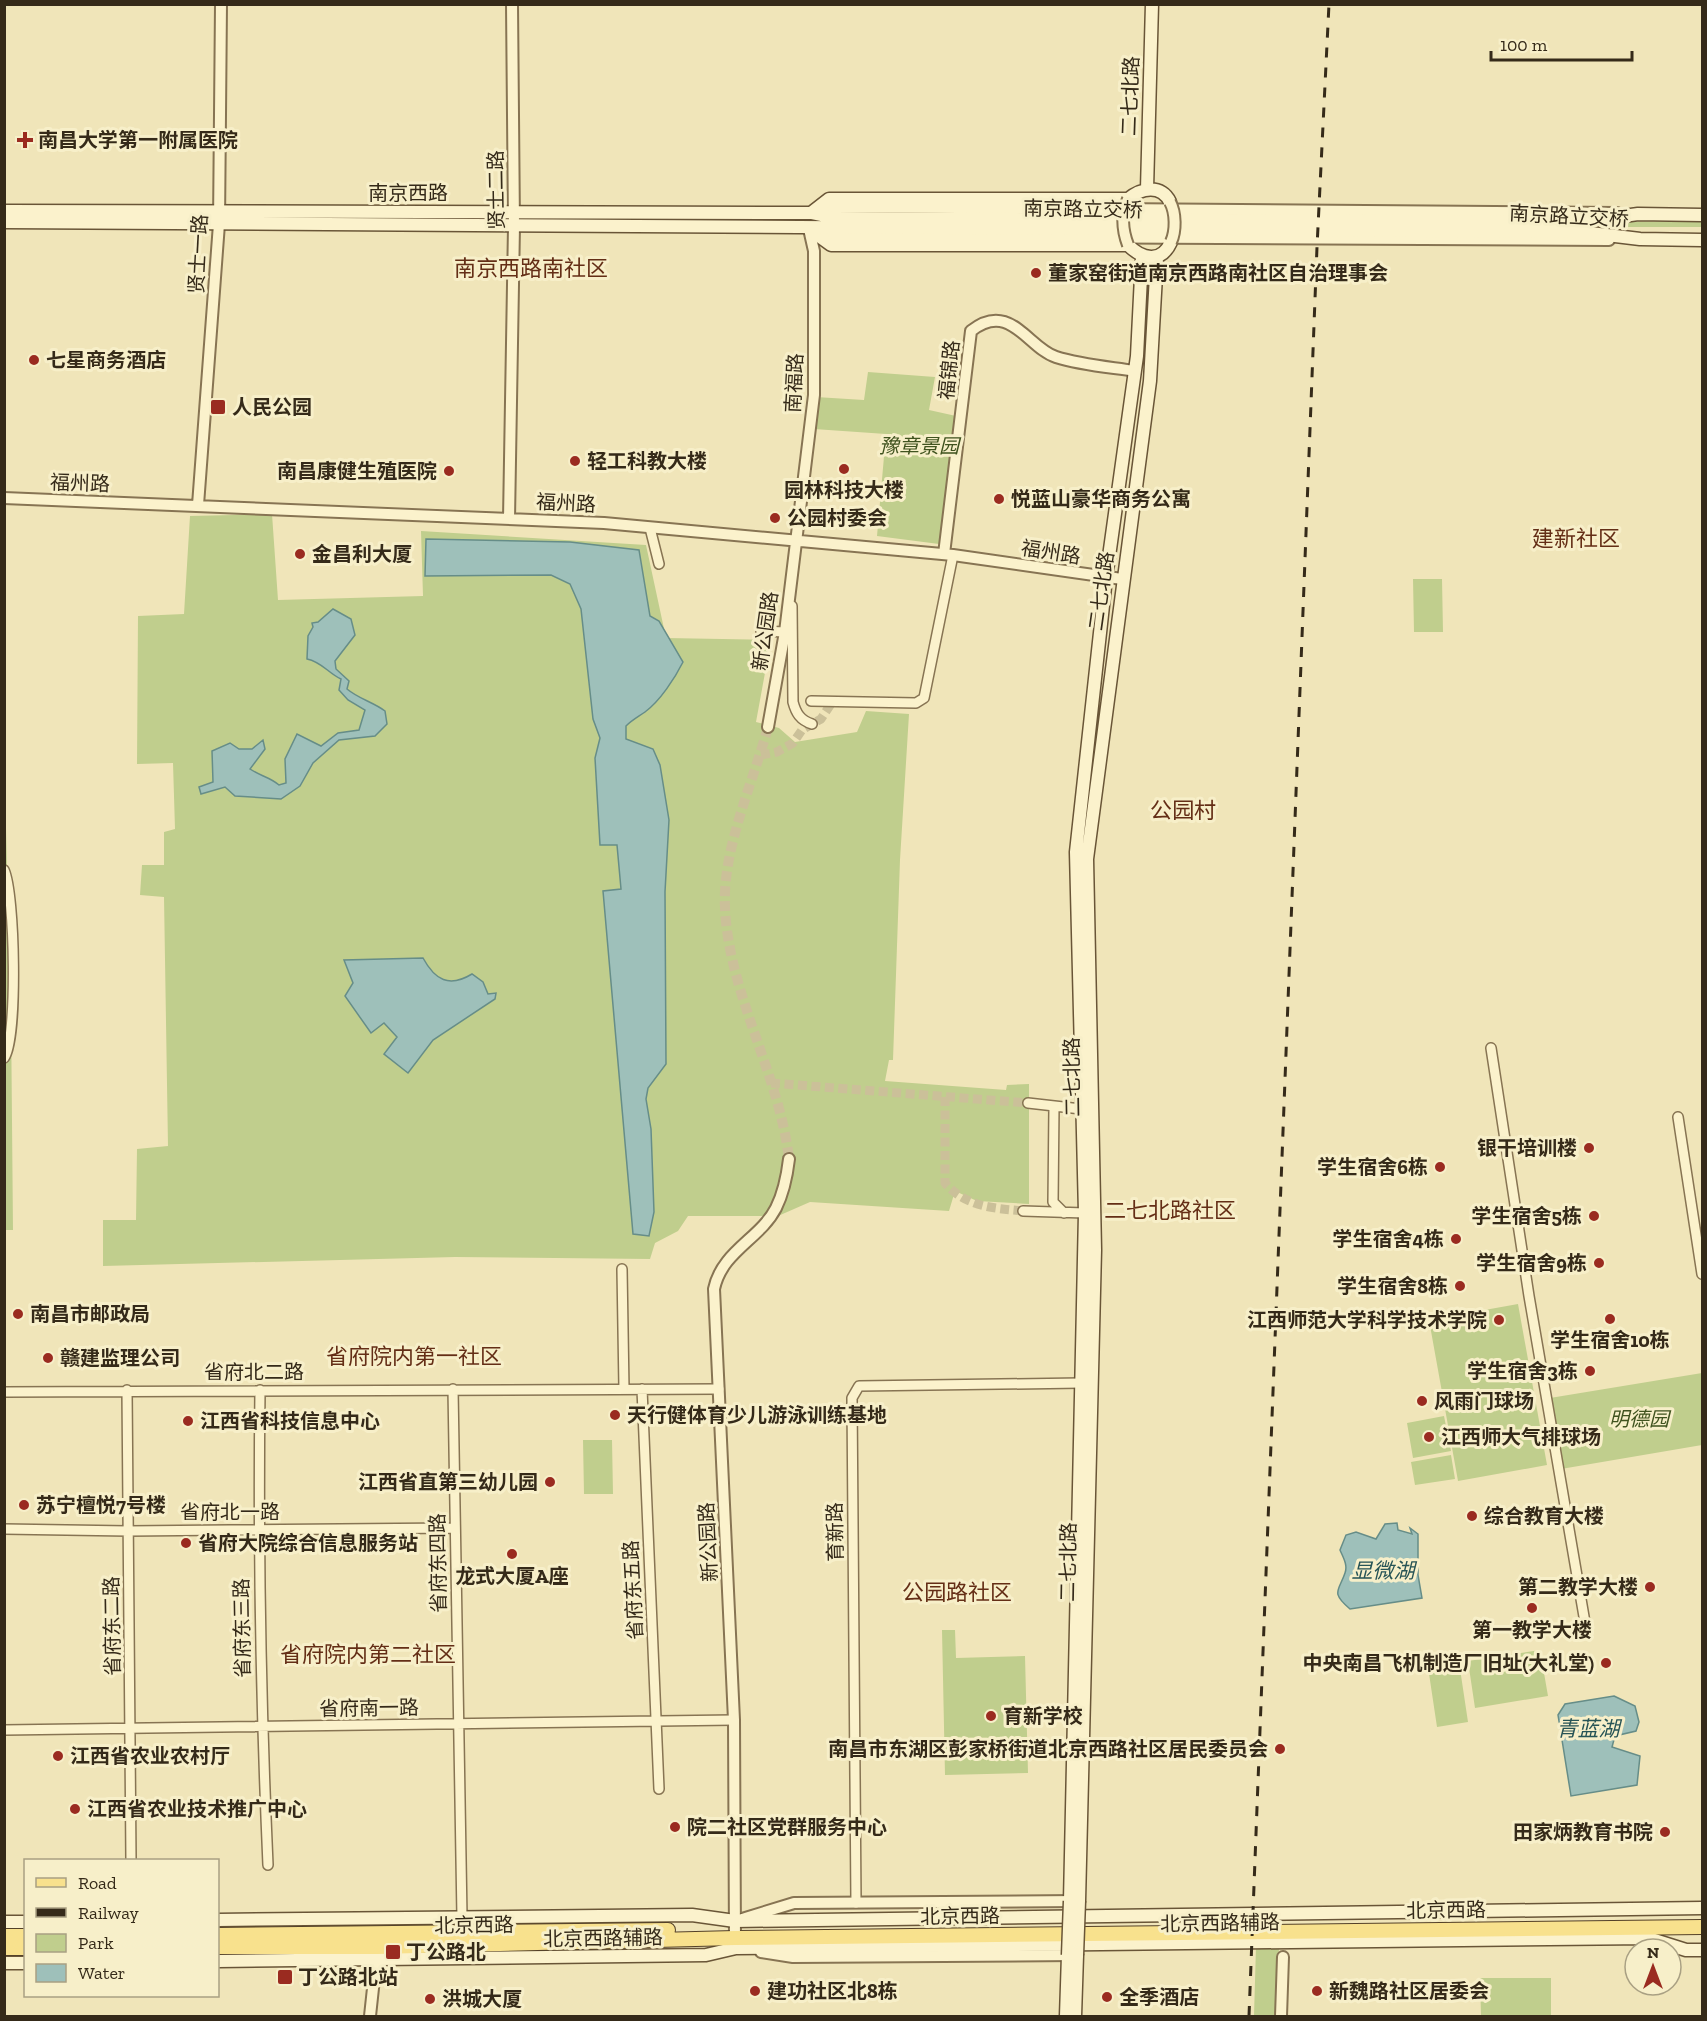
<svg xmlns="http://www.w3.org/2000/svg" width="1707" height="2021" font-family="'Zilla Slab','Noto Sans SC',serif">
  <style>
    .green { fill: #c0ce8d }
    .water { fill: #9ec0ba; stroke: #668d88; stroke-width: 1.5 }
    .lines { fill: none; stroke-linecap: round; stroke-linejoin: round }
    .minor-tunnel { stroke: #cbc099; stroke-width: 9; stroke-dasharray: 9 4.5; stroke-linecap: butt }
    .tertiary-tunnel { stroke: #cbc099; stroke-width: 10; stroke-dasharray: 10 5; stroke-linecap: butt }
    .minor-casing { stroke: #877453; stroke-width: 12 }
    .tertiary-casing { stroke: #877453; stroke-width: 14 }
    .secondary-casing { stroke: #695537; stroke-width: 15 }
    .primary-casing { stroke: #544128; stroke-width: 16 }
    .minor { stroke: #fbf2cc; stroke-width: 9 }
    .tertiary { stroke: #fbf2cc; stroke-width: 10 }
    .secondary { stroke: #fbf2cc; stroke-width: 12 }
    .primary { stroke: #f8e18d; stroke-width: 14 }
    .rail { stroke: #352a19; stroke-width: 3; stroke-dasharray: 10 10; stroke-linecap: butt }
    .tertiary-bridge-casing { stroke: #877453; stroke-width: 14; stroke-linecap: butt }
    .secondary-bridge-casing { stroke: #695537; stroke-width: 15; stroke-linecap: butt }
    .tertiary-bridge { stroke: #fbf2cc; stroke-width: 10 }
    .secondary-bridge { stroke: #fbf2cc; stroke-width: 12 }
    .poi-dot { fill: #9a2b20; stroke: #f7efc9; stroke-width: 2 }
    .labels { text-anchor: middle; stroke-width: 6; stroke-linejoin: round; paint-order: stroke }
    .street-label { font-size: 20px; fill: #352a19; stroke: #f7efc9 }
    .poi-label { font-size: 20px; font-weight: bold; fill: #352a19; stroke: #f7efc9; text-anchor: start }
    .park-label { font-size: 20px; font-style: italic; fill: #40531f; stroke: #f7efc9 }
    .water-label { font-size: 21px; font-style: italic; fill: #275456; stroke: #f7efc9 }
    .quarter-label { font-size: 22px; fill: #642e16; stroke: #f7efc9 }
  </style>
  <rect width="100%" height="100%" fill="#f0e5b9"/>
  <path class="green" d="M1702,221V227H1614V222Z
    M868,372L935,377L929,410L956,416L939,544L877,536L886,434L814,429L816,397L864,400Z
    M272,514L278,600L423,596L421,531L646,545L666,638L771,640L756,722L779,728L795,742L857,732L866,711L909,714L900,860L893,1060H889L885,1081L1006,1090L1007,1085L1029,1084V1204L977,1201L955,1191L949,1211L810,1202L778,1216H688L678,1231L655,1243L650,1259L455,1257L103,1266V1220H136L137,1149L168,1146L164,897L140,895L142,865H164V832L175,829L173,763L137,764L138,616L184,614L190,516Z
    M1413,579H1442L1443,632H1414Z
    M4,755L11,1010L13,1230H5Z
    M1518,1304L1547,1465L1458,1481L1429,1320Z
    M1702,1373V1445L1561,1469L1550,1398Z
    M1444,1416L1451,1451L1413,1458L1407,1423Z
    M583,1440H612L613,1494H584Z
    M1451,1455L1455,1479L1415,1485L1411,1462Z
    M942,1630H955L956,1658L1025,1656L1028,1773L945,1775Z
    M1540,1650L1548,1696L1475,1708L1468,1661Z
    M1459,1662L1468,1722L1437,1727L1428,1667Z
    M1256,1946L1279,1947L1277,2016H1254Z
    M1480,1978H1551V2016H1481Z"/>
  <path class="water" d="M426,539L570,542L639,550L650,616L659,621L683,662C675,678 660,701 645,712C638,717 632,720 626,726V739L653,749L660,765L669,820L665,892L666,1064L648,1088L646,1099L651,1129L654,1212L649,1236L633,1234L603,891L621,889L617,845H600L595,758L600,738L593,719L581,609L570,584L551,575L425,576Z
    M333,609L351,619L355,635L335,661L336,669L349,681L347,689C359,699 373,702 385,711L387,724L375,736L339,740L313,763L300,786L281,799L235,796L225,787L201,794L199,787L213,782L212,751L230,743L239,749H252L263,740L265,749L250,769C260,776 270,777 279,785L286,783L285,759L297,734L321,746L338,733L359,730L365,710L348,700L339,690L341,679C328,673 322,662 307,659L308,636L313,627L312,623L318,622Z
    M423,958C435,980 449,988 472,974L483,982L488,994L496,993L495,999L433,1040L408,1073L384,1054L397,1037L384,1023L371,1033L345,996L353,983L344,960Z
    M1397,1523L1398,1530L1412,1534L1410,1528L1418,1534V1575L1422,1598L1350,1609C1330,1592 1339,1591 1345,1573C1348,1565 1343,1557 1340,1550L1346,1535L1356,1532L1376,1539L1385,1524Z
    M1614,1696L1635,1706L1639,1722L1636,1731L1615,1736L1612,1747L1640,1756L1637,1785L1571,1796L1558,1715L1565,1704Z"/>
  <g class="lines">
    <path class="minor-tunnel" d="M761,755L777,752L793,743L802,730L821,719L833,701
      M771,1083L1028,1103
      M945,1097V1183C966,1207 992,1208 1023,1211"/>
    <path class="tertiary-tunnel" d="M768,727C753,783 722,849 725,908C729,995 779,1073 789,1159"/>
    <defs>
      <path id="minor" d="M650,528L659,564
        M792,606L793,702C796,713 800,720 812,724
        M761,631L785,632
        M811,701L916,703L924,698L953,555
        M4,870C15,893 18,1039 4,1058
        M1491,1048L1529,1296L1587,1634
        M1028,1103L1081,1109
        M1054,1106L1053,1202L1064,1213
        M1678,1117L1702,1274
        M1023,1211L1085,1213
        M622,1269L624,1389
        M453,1389L462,1917
        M642,1389L659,1789
        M127,1390L131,1860
        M260,1390C258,1548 261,1707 268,1865
        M4,1392L719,1389
        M4,1529L128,1531L455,1528
        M4,1730L734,1720
        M856,1903L852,1398L859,1386L1081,1383"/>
      <path id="tertiary" d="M814,212L838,207L1617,213
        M4,498L604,523L953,555L1122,579
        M198,505L219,224L221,4
        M509,519L514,226L512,4
        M944,554L971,331C1010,300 1028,348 1056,357C1081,365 1109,367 1135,371
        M768,727L785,632L814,395V251L809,229L835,236L1609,240
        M742,1919L794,1903L1079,1901
        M735,1943L734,1720L714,1289C722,1251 760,1239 776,1208C784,1192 787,1176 789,1159
        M761,1952L793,1957L1076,1955
        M370,2016L377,1951
        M1281,2016L1283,1957"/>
      <path id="secondary" d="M1147,189L1152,4
        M4,211L811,213L835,218L1580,222L1638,214L1702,215
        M811,213L829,199H1128C1141,188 1161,184 1170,202
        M4,222L1582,232L1640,239L1702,240
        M809,229L831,245H1128C1142,259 1161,264 1171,242
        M1070,1901L1085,1213L1076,852L1106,578L1137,356L1142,257
        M1079,1901L1095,1250L1087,859L1150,381L1157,258
        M218,1920L692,1915L735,1921L1702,1908
        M4,1922H26
        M218,1961L706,1955L736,1948L1648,1938L1686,1950H1702
        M4,1963H26
        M1066,2016L1068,1955
        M1075,2016L1077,1955"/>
      <path id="primary" d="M218,1935L668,1930
        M4,1936H26
        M218,1947H377L735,1938L1702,1927
        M4,1948H26"/>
    </defs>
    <use href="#minor" class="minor-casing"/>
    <use href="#tertiary" class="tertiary-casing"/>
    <use href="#secondary" class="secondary-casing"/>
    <use href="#primary" class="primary-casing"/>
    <use href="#minor" class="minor"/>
    <use href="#tertiary" class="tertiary"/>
    <use href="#secondary" class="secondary"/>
    <use href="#primary" class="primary"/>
    <path class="rail" d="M1249,2016L1317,247L1329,4"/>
    <defs>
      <path id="tertiary-bridge" d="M1170,202C1176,213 1176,231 1171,242
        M1128,245C1122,229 1121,215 1128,199"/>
      <path id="secondary-bridge" d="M1068,1955L1070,1901
        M1077,1955L1079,1901"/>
    </defs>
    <use href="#tertiary-bridge" class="tertiary-bridge-casing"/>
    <use href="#secondary-bridge" class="secondary-bridge-casing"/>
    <use href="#tertiary-bridge" class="tertiary-bridge"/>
    <use href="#secondary-bridge" class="secondary-bridge"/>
  </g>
  <g class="poi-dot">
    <path d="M22 131h6v6h6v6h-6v6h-6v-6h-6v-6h6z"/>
    <circle cx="1036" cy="273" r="6"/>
    <circle cx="34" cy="360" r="6"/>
    <rect x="210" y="399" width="16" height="16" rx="3"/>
    <circle cx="575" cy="461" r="6"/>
    <circle cx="844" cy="469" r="6"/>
    <circle cx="449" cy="471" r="6"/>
    <circle cx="999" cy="499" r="6"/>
    <circle cx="775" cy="518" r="6"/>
    <circle cx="300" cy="554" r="6"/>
    <circle cx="1589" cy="1148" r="6"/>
    <circle cx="1440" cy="1167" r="6"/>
    <circle cx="1594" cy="1216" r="6"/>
    <circle cx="1456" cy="1239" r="6"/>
    <circle cx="1599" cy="1263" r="6"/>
    <circle cx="1460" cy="1286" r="6"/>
    <circle cx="18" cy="1314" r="6"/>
    <circle cx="1610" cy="1319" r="6"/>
    <circle cx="1499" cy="1320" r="6"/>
    <circle cx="48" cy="1358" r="6"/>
    <circle cx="1590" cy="1371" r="6"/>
    <circle cx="1422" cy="1401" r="6"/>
    <circle cx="615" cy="1415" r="6"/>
    <circle cx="188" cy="1421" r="6"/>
    <circle cx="1429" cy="1437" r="6"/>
    <circle cx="550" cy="1482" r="6"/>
    <circle cx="24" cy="1505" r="6"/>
    <circle cx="1472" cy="1516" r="6"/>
    <circle cx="186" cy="1543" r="6"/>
    <circle cx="512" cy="1554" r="6"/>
    <circle cx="1650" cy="1587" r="6"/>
    <circle cx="1532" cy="1608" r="6"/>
    <circle cx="1606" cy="1663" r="6"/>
    <circle cx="991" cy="1716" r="6"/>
    <circle cx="1280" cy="1749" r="6"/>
    <circle cx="58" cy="1756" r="6"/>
    <circle cx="75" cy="1809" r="6"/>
    <circle cx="675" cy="1827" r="6"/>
    <circle cx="1665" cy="1832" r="6"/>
    <rect x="385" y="1944" width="16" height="16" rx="3"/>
    <rect x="277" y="1969" width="16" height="16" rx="3"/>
    <circle cx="755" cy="1991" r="6"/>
    <circle cx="1317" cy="1991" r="6"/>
    <circle cx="1107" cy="1997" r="6"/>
    <circle cx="430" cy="1999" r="6"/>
  </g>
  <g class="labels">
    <g class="street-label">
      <text transform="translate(1130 96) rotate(-88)" y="7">二七北路</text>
      <text transform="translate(496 190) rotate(-91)" y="7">贤士二路</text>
      <text x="408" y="200">南京西路</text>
      <text transform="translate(1083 209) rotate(1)" y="7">南京路立交桥</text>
      <text transform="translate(1569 216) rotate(3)" y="7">南京路立交桥</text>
      <text transform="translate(198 254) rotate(-87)" y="7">贤士一路</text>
      <text transform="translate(949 370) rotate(-84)" y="7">福锦路</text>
      <text transform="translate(794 383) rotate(-87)" y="7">南福路</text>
      <text transform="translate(80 483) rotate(2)" y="7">福州路</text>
      <text transform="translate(566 503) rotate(3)" y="7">福州路</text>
      <text transform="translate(1051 552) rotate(9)" y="7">福州路</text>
      <text transform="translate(1101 591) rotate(-82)" y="7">二七北路</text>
      <text transform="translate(765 631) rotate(-82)" y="7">新公园路</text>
      <text transform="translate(1072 1077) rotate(-91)" y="7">二七北路</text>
      <text x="254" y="1379">省府北二路</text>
      <text x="230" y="1519">省府北一路</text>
      <text transform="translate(835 1532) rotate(-91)" y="7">育新路</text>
      <text transform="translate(708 1542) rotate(-93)" y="7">新公园路</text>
      <text transform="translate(1068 1562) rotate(-89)" y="7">二七北路</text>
      <text transform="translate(438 1563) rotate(-91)" y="7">省府东四路</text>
      <text transform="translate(633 1590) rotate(-93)" y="7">省府东五路</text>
      <text transform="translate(112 1626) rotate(-91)" y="7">省府东二路</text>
      <text transform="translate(242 1628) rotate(-91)" y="7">省府东三路</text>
      <text transform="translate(369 1708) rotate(-1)" y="7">省府南一路</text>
      <text transform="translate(1446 1910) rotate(-1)" y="7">北京西路</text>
      <text transform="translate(960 1916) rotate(-1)" y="7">北京西路</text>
      <text transform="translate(1220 1923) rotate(-1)" y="7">北京西路辅路</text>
      <text transform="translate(474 1925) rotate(-1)" y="7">北京西路</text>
      <text transform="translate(603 1938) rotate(-1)" y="7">北京西路辅路</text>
    </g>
    <g class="poi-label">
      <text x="38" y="147">南昌大学第一附属医院</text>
      <text x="1048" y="280">董家窑街道南京西路南社区自治理事会</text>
      <text x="46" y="367">七星商务酒店</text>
      <text x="232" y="414">人民公园</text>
      <text x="587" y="468">轻工科教大楼</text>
      <text x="437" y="478" text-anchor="end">南昌康健生殖医院</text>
      <text x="844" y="497" text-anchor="middle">园林科技大楼</text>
      <text x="1011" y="506">悦蓝山豪华商务公寓</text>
      <text x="787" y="525">公园村委会</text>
      <text x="312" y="561">金昌利大厦</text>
      <text x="1577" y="1155" text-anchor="end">银干培训楼</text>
      <text x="1428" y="1174" text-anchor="end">学生宿舍6栋</text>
      <text x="1582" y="1223" text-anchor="end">学生宿舍5栋</text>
      <text x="1444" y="1246" text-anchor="end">学生宿舍4栋</text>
      <text x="1587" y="1270" text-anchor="end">学生宿舍9栋</text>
      <text x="1448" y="1293" text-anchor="end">学生宿舍8栋</text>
      <text x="30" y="1321">南昌市邮政局</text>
      <text x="1487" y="1327" text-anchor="end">江西师范大学科学技术学院</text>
      <text x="1610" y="1347" text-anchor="middle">学生宿舍10栋</text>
      <text x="60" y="1365">赣建监理公司</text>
      <text x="1578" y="1378" text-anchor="end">学生宿舍3栋</text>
      <text x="1434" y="1408">风雨门球场</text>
      <text x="627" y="1422">天行健体育少儿游泳训练基地</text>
      <text x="200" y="1428">江西省科技信息中心</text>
      <text x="1441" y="1444">江西师大气排球场</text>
      <text x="538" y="1489" text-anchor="end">江西省直第三幼儿园</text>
      <text x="36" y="1512">苏宁檀悦7号楼</text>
      <text x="1484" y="1523">综合教育大楼</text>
      <text x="198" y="1550">省府大院综合信息服务站</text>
      <text x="512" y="1583" text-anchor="middle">龙式大厦A座</text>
      <text x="1638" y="1594" text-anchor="end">第二教学大楼</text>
      <text x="1532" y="1637" text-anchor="middle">第一教学大楼</text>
      <text x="1594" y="1670" text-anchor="end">中央南昌飞机制造厂旧址(大礼堂)</text>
      <text x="1003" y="1723">育新学校</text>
      <text x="1268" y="1756" text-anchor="end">南昌市东湖区彭家桥街道北京西路社区居民委员会</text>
      <text x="70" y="1763">江西省农业农村厅</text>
      <text x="87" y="1816">江西省农业技术推广中心</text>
      <text x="687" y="1834">院二社区党群服务中心</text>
      <text x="1653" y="1839" text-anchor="end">田家炳教育书院</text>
      <text x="406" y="1959">丁公路北</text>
      <text x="298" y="1984">丁公路北站</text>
      <text x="767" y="1998">建功社区北8栋</text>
      <text x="1329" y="1998">新魏路社区居委会</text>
      <text x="1119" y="2004">全季酒店</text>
      <text x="442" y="2006">洪城大厦</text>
    </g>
    <g class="park-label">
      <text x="919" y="453">豫章景园</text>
      <text x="1639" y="1426">明德园</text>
    </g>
    <g class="water-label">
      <text x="1383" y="1578">显微湖</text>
      <text x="1588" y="1736">青蓝湖</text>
    </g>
    <g class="quarter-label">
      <text x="531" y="276">南京西路南社区</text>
      <text x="1576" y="546">建新社区</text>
      <text x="1183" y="818">公园村</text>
      <text x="1170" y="1218">二七北路社区</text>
      <text x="414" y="1364">省府院内第一社区</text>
      <text x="957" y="1600">公园路社区</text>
      <text x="368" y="1662">省府院内第二社区</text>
    </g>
  </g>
  <rect width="1707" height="2021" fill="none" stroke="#352a19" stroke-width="12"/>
  <rect x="24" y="1859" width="195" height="138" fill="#f7efc9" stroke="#a9a083" stroke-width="1.5"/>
  <rect x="36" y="1878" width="30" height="9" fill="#f8e18d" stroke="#a9a083" stroke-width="1.5"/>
  <text x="78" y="1889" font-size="18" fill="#352a19">Road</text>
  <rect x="36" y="1908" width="30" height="9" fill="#352a19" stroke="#a9a083" stroke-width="1.5"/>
  <text x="78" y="1919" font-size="18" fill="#352a19">Railway</text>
  <rect x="36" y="1934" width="30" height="18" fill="#c0ce8d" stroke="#a9a083" stroke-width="1.5"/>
  <text x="78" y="1949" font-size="18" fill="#352a19">Park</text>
  <rect x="36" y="1964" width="30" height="18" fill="#9ec0ba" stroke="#a9a083" stroke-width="1.5"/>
  <text x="78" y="1979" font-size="18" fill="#352a19">Water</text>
  <g transform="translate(1653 1967)"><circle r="28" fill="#f7efc9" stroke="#a9a083" stroke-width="1.5"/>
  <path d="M0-4.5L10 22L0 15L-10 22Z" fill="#9a2b20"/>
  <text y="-9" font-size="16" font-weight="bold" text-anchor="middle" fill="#352a19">N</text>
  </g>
  <path d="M1491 51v9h141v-9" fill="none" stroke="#352a19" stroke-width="3"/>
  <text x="1500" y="51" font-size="18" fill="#352a19" stroke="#f7efc9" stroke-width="4.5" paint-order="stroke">100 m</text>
</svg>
